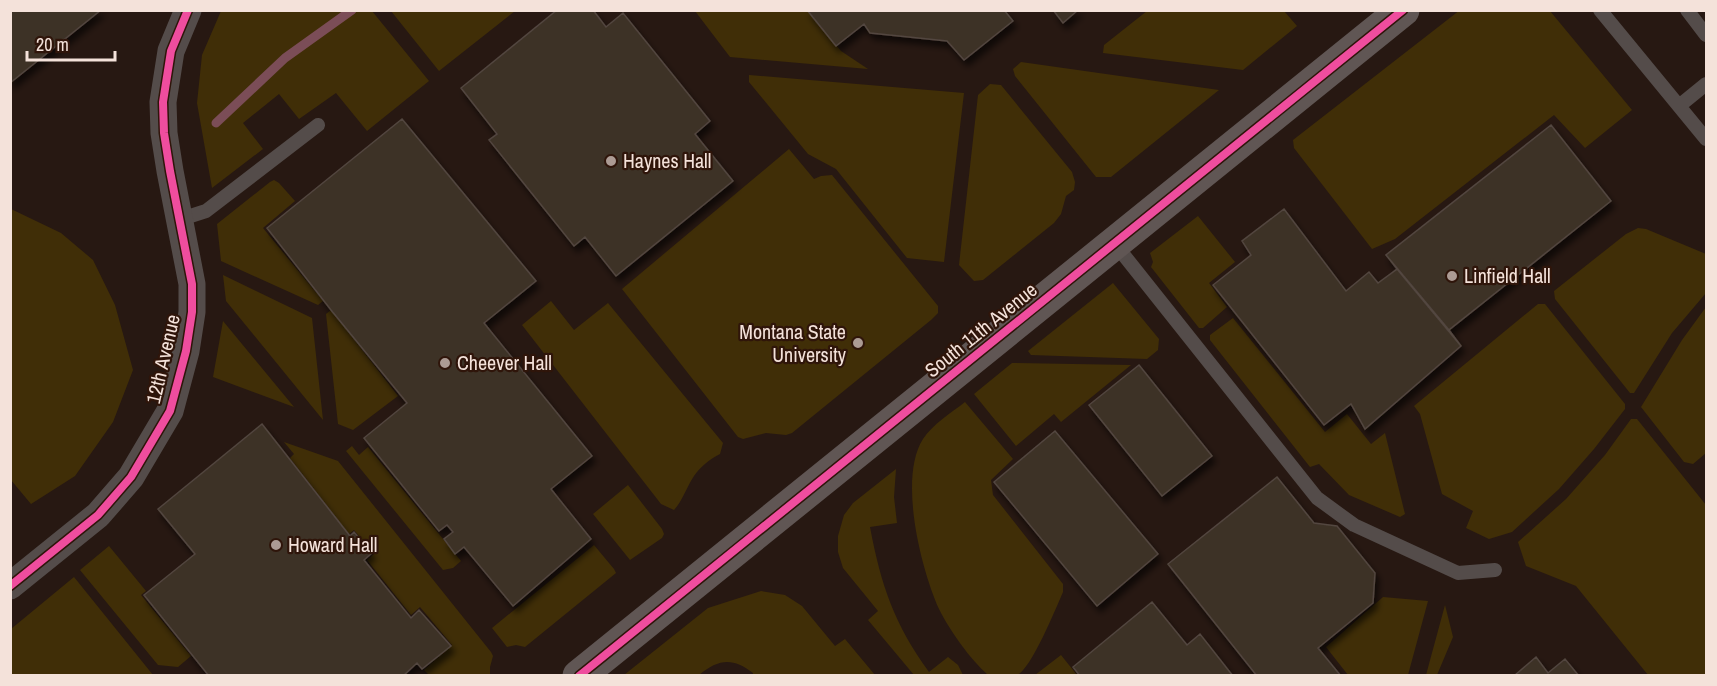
<svg xmlns="http://www.w3.org/2000/svg" width="1717" height="686" font-family="'Archivo Narrow',sans-serif">
  <style>
    .green { fill: #402e07 }
    .lines { fill: none; stroke-linecap: round; stroke-linejoin: round }
    .stream { stroke: #7b4d57; stroke-width: 9 }
    .building { fill: #3e3228; stroke: #52463f; stroke-width: 1.5; filter: url(#shadow) }
    .lane { stroke: #544c4a; stroke-width: 14 }
    .street { stroke: #544c4a; stroke-width: 27 }
    .secondary { stroke: #605654; stroke-width: 33 }
    .cycleway-casing { stroke: #2f150a; stroke-width: 11 }
    .cycleway { stroke: #ef4d9e; stroke-width: 8 }
    .poi-dot { fill: #ac9b94; stroke: #2f150a; stroke-width: 2 }
    .labels { text-anchor: middle; stroke-width: 4.5; stroke-linejoin: round; paint-order: stroke }
    .poi-label { font-size: 20px; fill: #f4e2da; stroke: #2f150a; text-anchor: start }
    .street-label { font-size: 20px; fill: #f4e2da; stroke: #2f150a }
  </style>
  <defs>
    <filter id="shadow"><feDropShadow dx="3.5" dy="6" stdDeviation="3" flood-color="#0009"/></filter>
  </defs>
  <rect width="100%" height="100%" fill="#271812"/>
  <path class="green" d="M1460,10L1550,11L1632,110L1585,148L1554,115L1395,239L1372,249L1294,148L1293,140Z
    M221,11H372L429,81L367,131L336,93L299,119L279,94L243,123L263,149L212,188L197,103L202,55Z
    M391,11H515L439,71Z
    M695,11H808L841,51L868,69L730,57Z
    M1147,11H1284L1297,26L1243,70L1103,53L1104,45Z
    M1021,62L1219,90L1111,177H1096L1015,76L1013,69Z
    M749,75L964,93L944,262L907,258L836,169L808,154L749,82Z
    M990,84L1001,85L1072,172L1075,182L1074,190L1066,196L1061,214L1054,223L983,280L974,281L959,265L978,95Z
    M789,149L814,179L821,176L832,175L938,306V313L931,320L792,433L786,435L766,433L743,439L738,437L622,289Z
    M274,180L279,183L295,201L263,228L323,301L318,305L221,261L217,224L270,182Z
    M11,209L61,233L93,260L115,305L133,370L113,422L75,476L31,504L11,480Z
    M1198,216L1235,262L1209,283L1227,307L1203,328H1199L1151,267L1153,262L1150,253Z
    M1638,228L1646,229L1706,254V293L1672,333L1634,393H1630L1555,299L1554,291L1626,234Z
    M223,275L312,318L323,420L226,301Z
    M1113,283L1159,339L1158,350L1147,359L1031,355L1028,351Z
    M551,301L574,330L608,303L723,443L720,454C710,459 700,467 694,476C686,488 683,500 674,510L661,504L522,325Z
    M1538,304H1545L1625,404V409L1594,449L1559,489L1512,532L1489,539L1466,528L1473,511L1442,494L1420,414L1414,406Z
    M1706,307V453L1693,464L1684,462L1641,407L1682,340Z
    M331,310L398,396L353,430L338,424L326,314Z
    M1233,318L1325,432L1347,414L1371,444L1385,433L1405,514L1400,517L1349,495L1319,464L1310,467L1210,340V335Z
    M223,321L294,407L213,377Z
    M1012,363L1131,365L1061,422L1054,414L1016,446L974,394Z
    M965,402L1013,459L991,480L993,495L1063,584V592C1056,608 1031,670 1017,675C1009,678 997,676 988,675C970,659 950,631 939,609C921,569 898,478 923,439C933,424 951,413 965,402Z
    M1631,419H1637L1706,505V675H1648L1576,586L1526,566L1518,542L1566,499L1605,455Z
    M284,442L338,461L491,652L493,656L490,667V675H429L424,670L452,645L420,607L411,615L367,560L374,554L354,530L349,534L290,458L294,454Z
    M352,446L359,455L368,447L461,561L453,568L443,570L346,451Z
    M896,469L894,497L897,523L870,527C881,585 894,624 929,672L948,657L958,665L963,675H914L868,620L878,611L843,568L838,552V536L844,515L853,503Z
    M628,485L662,529L664,534L662,538L630,560L593,514Z
    M594,545L614,569L616,573L525,647L516,645L507,647L492,628Z
    M109,546L146,591L141,595L191,656L178,667L158,665L80,570Z
    M74,577L153,675H11V629Z
    M761,591L785,595L802,606L835,646L845,639L875,675H753V673C733,657 718,659 699,675H624L708,608Z
    M1383,597L1428,601L1408,675H1348L1326,647Z
    M1445,605L1453,637L1437,675H1426Z
    M1061,655L1077,675H1035Z"/>
  <g class="lines">
    <path class="stream" d="M216,123L285,58L352,10"/>
  </g>
  <path class="building" d="M10,10H101L10,83Z
    M557,10H593L606,27L623,13L710,121L695,134L733,181L616,276L585,237L574,246L489,140L497,134L461,88Z
    M807,10H1004L1013,21L964,60L947,41L870,33L864,24L836,46Z
    M1053,10H1078L1063,23Z
    M402,119L536,281L484,323L592,456L551,489L591,539L513,606L464,547L455,554L444,539L453,532L447,525L439,531L364,438L407,403L331,310L267,228Z
    M1551,125L1611,201L1449,330L1461,346L1365,429L1351,404L1324,425L1213,285L1251,255L1242,241L1284,209L1346,291L1369,272L1378,283L1397,269L1386,255Z
    M1551,125L1611,201L1449,330L1386,255Z
    M1284,209L1346,291L1369,272L1378,283L1397,269L1461,346L1365,429L1351,404L1324,425L1213,285L1251,255L1242,241Z
    M1139,365L1212,456L1162,496L1089,405Z
    M262,424L350,536L354,532L372,553L364,560L411,618L419,610L451,646L422,669L417,663L403,676H209L144,595L195,554L158,509Z
    M1055,431L1158,554L1097,606L994,482Z
    M1277,477L1314,523L1337,526L1375,573L1373,603L1318,648L1341,676H1257L1168,564Z
    M1152,602L1187,645L1200,634L1233,676H1080L1073,667Z
    M1536,657L1548,673L1565,659L1579,676H1514Z"/>
  <g class="lines">
    <path class="lane" d="M1600,10L1706,139
      M1687,10L1706,35
      M1679,106L1706,84
      M178,220L206,211L318,125
      M1115,244L1317,498L1354,525L1458,573L1495,570"/>
    <path class="street" d="M10,586L98,515L131,477L170,411L186,351L192,312V284L170,171L164,133L163,102L171,51L188,10"/>
    <path class="secondary" d="M579,676L1403,10"/>
    <defs>
      <path id="cycleway" d="M10,586L98,515L131,477L170,411L186,351L192,312V284L170,171L164,133L163,102L171,51L188,10
        M579,676L1403,10"/>
    </defs>
    <use href="#cycleway" class="cycleway-casing"/>
    <use href="#cycleway" class="cycleway"/>
  </g>
  <g class="poi-dot">
    <circle cx="611" cy="161" r="6"/>
    <circle cx="1452" cy="276" r="6"/>
    <circle cx="858" cy="343" r="6"/>
    <circle cx="445" cy="363" r="6"/>
    <circle cx="276" cy="545" r="6"/>
  </g>
  <g class="labels">
    <g class="poi-label">
      <text x="623" y="168">Haynes Hall</text>
      <text x="1464" y="283">Linfield Hall</text>
      <text x="846" y="339" text-anchor="end">Montana State<tspan x="846" dy="23">University</tspan></text>
      <text x="457" y="370">Cheever Hall</text>
      <text x="288" y="552">Howard Hall</text>
    </g>
    <g class="street-label">
      <text transform="translate(981 330) rotate(-39)" y="7">South 11th Avenue</text>
      <text transform="translate(163 359) rotate(-77)" y="7">12th Avenue</text>
    </g>
  </g>
  <rect width="1717" height="686" fill="none" stroke="#f4e2da" stroke-width="24"/>
  <path d="M27 51v9h88v-9" fill="none" stroke="#f4e2da" stroke-width="3"/>
  <text x="36" y="51" font-size="18" fill="#f4e2da" stroke="#2f150a" stroke-width="4.5" paint-order="stroke">20 m</text>
</svg>
